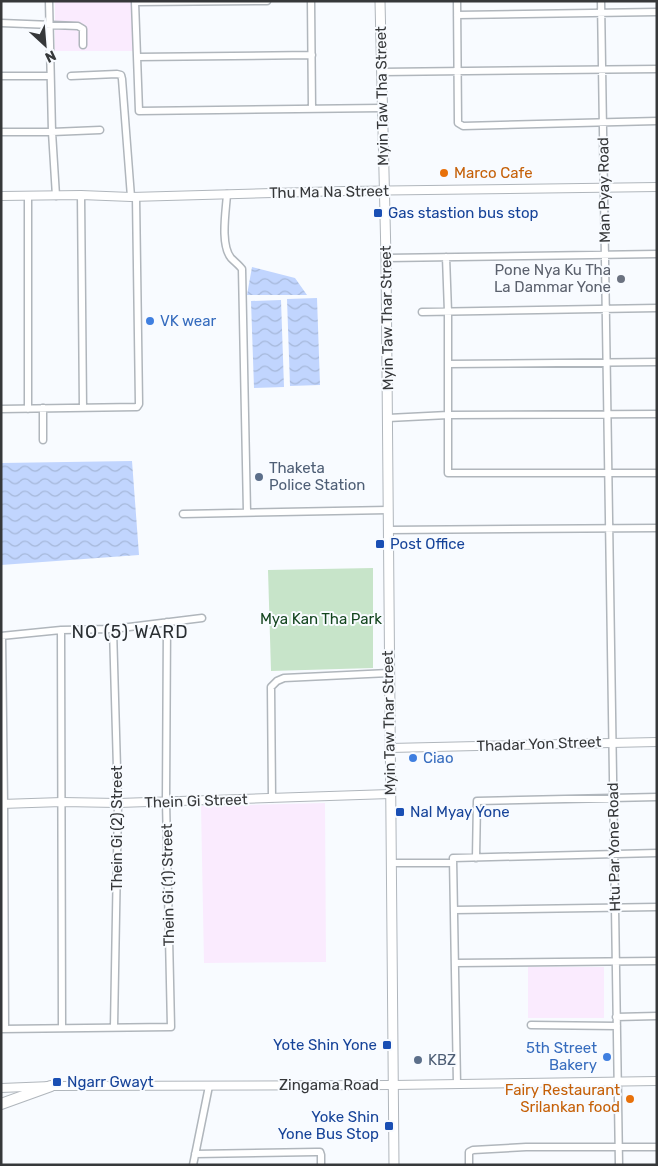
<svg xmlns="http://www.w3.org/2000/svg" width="658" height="1166" font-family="Rubik,sans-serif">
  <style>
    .education { fill: #faebfe }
    .park { fill: #c7e4c9 }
    .water { fill: url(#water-waves) }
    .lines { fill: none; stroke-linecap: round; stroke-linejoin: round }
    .minor-casing { stroke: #b0b6bc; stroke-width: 9 }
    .tertiary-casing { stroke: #b0b6bc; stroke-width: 10 }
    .secondary-casing { stroke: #b0b6bc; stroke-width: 11 }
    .primary-casing { stroke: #b0b6bc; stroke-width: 12 }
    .minor { stroke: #fff; stroke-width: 6 }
    .tertiary { stroke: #fff; stroke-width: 8 }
    .secondary { stroke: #fff; stroke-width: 9 }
    .primary { stroke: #fff; stroke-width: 10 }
    .food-dot { fill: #e8710a; stroke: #f8fbff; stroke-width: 2 }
    .transit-dot { fill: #1a4fb4; stroke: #f8fbff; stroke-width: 2 }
    .worship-dot { fill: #6b7280; stroke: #f8fbff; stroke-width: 2 }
    .shop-dot { fill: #3f7fe0; stroke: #f8fbff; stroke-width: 2 }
    .service-dot { fill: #5c6f8a; stroke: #f8fbff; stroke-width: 2 }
    .labels { text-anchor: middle; stroke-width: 4; stroke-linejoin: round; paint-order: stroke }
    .street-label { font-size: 15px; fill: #36383a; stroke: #f8fbff }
    .food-label { font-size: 15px; fill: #c56008; stroke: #f8fbff; text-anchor: start }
    .transit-label { font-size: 15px; fill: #164399; stroke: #f8fbff; text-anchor: start }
    .worship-label { font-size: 15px; fill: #5b616d; stroke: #f8fbff; text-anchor: end }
    .shop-label { font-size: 15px; fill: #366cbe; stroke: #f8fbff; text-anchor: start }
    .service-label { font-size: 15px; fill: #4e5e75; stroke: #f8fbff; text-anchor: start }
    .park-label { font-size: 15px; fill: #13451e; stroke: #f8fbff }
    .quarter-label { font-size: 18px; letter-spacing: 1px; fill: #2a2f33; stroke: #f8fbff }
  </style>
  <defs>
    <pattern id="water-waves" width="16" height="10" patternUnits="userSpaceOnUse" patternTransform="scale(1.25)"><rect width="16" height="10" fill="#c1d5fe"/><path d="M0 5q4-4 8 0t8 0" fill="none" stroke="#a6b8da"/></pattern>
  </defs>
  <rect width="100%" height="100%" fill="#f8fbff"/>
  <path class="education" d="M55,1H133V51H55Z
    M325,803L326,962L204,963L201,806Z
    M528,967H604V1018H528Z"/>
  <path class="park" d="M373,568V668L271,671L268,570Z"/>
  <path class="water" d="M252,267L295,278L307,295H247Z
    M317,298L320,385L290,386L287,299Z
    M281,300L284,387L254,388L251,301Z
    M132,461L139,555L1,565V463Z"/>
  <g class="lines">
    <defs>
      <path id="minor" d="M49,1L52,132L56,196
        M267,1L135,2L139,111L382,108
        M311,1L312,109
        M457,1L458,123L463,126L657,121
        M601,1L619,1165
        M457,15L657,12
        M1,23L78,26L83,29V45
        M137,57L312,55
        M381,72L657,69
        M1,76H50
        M71,76L117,74L121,75L122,79L131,197
        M1,132H52L100,130
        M227,194C226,211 220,244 231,258C235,262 239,265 242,269L247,512
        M81,195L83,408
        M28,196V409
        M446,257L448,312V473H657
        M386,258L657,254
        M422,312L657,308
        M448,364L657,362
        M43,408V440
        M1,409L137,407L139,404L136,197
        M388,418L448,415L657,414
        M183,514L388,510
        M388,530L657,528
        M113,629L118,803L114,1027
        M61,630L62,1028
        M1,636L61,630L113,629L202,618
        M2,636L4,804L5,1029
        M272,798L271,687L277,681L284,678L389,673
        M476,858L477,801L657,797
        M391,863H453
        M454,910L657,907
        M455,963L657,961
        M616,1017L657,1016
        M531,1025L617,1026
        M1,1029L171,1027L166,801L167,622
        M457,1084L453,858L657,853
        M195,1154L316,1152H320L321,1155V1165
        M193,1165L209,1086
        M469,1165V1152L473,1150L526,1147H657"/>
      <path id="tertiary" d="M1,196L81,195L131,197L345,191L657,187
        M390,748L657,742
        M1,804L62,802L118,803L390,794
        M1,1088L51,1086L393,1085L657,1081"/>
      <path id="secondary" d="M380,1L386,258L394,1165"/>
      <path id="primary" d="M1,1104L51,1086"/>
    </defs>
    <use href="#minor" class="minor-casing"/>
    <use href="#tertiary" class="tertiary-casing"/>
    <use href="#secondary" class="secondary-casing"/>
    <use href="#primary" class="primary-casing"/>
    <use href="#minor" class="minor"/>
    <use href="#tertiary" class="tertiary"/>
    <use href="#secondary" class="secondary"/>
    <use href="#primary" class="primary"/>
  </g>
  <g class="food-dot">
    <circle cx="444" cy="173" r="5"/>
    <circle cx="630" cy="1099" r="5"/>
  </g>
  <g class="transit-dot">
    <rect x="373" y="208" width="10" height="10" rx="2.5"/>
    <rect x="375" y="539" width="10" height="10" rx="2.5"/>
    <rect x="395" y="807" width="10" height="10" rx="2.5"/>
    <rect x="382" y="1040" width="10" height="10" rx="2.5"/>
    <rect x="52" y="1077" width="10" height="10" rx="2.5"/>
    <rect x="384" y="1121" width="10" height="10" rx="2.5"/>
  </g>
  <circle class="worship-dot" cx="621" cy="279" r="5"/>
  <g class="shop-dot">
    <circle cx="150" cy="321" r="5"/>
    <circle cx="413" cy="758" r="5"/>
    <circle cx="607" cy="1057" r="5"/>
  </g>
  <g class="service-dot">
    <circle cx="259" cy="477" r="5"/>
    <circle cx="418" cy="1060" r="5"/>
  </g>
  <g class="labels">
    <g class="street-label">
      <text transform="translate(382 96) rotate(-91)" y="5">Myin Taw Tha Street</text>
      <text transform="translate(604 190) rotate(-91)" y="5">Man Pyay Road</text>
      <text transform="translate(329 192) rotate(-1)" y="5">Thu Ma Na Street</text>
      <text transform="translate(387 318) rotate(-91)" y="5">Myin Taw Thar Street</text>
      <text transform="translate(389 723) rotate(-91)" y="5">Myin Taw Thar Street</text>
      <text transform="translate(539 744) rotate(-2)" y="5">Thadar Yon Street</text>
      <text transform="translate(196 801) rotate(-2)" y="5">Thein Gi Street</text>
      <text transform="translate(117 828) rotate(-90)" y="5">Thein Gi (2) Street</text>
      <text transform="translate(614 847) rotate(-91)" y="5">Htu Par Yone Road</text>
      <text transform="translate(168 885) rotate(-91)" y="5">Thein Gi (1) Street</text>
      <text x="329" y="1090">Zingama Road</text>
    </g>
    <g class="food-label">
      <text x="454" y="178">Marco Cafe</text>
      <text x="620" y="1095" text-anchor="end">Fairy Restaurant<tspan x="620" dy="17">Srilankan food</tspan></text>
    </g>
    <g class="transit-label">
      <text x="388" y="218">Gas stastion bus stop</text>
      <text x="390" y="549">Post Office</text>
      <text x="410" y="817">Nal Myay Yone</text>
      <text x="377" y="1050" text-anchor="end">Yote Shin Yone</text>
      <text x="67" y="1087">Ngarr Gwayt</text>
      <text x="379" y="1122" text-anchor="end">Yoke Shin<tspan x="379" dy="17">Yone Bus Stop</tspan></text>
    </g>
    <g class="worship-label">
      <text x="611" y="275">Pone Nya Ku Tha<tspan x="611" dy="17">La Dammar Yone</tspan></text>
    </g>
    <g class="shop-label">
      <text x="160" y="326">VK wear</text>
      <text x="423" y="763">Ciao</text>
      <text x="597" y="1053" text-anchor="end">5th Street<tspan x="597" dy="17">Bakery</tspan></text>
    </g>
    <g class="service-label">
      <text x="269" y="473">Thaketa<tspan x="269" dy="17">Police Station</tspan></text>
      <text x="428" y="1065">KBZ</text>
    </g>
    <g class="park-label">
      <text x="321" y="624">Mya Kan Tha Park</text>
    </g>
    <g class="quarter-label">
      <text x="130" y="638">NO (5) WARD</text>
    </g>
  </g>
  <rect width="658" height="1166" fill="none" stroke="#36383a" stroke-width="5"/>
  <g transform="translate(45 45) rotate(154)" stroke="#f8fbff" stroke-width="4" paint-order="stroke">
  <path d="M0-4L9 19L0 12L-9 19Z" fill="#36383a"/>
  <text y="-8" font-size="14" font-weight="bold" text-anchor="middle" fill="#36383a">N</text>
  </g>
</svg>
